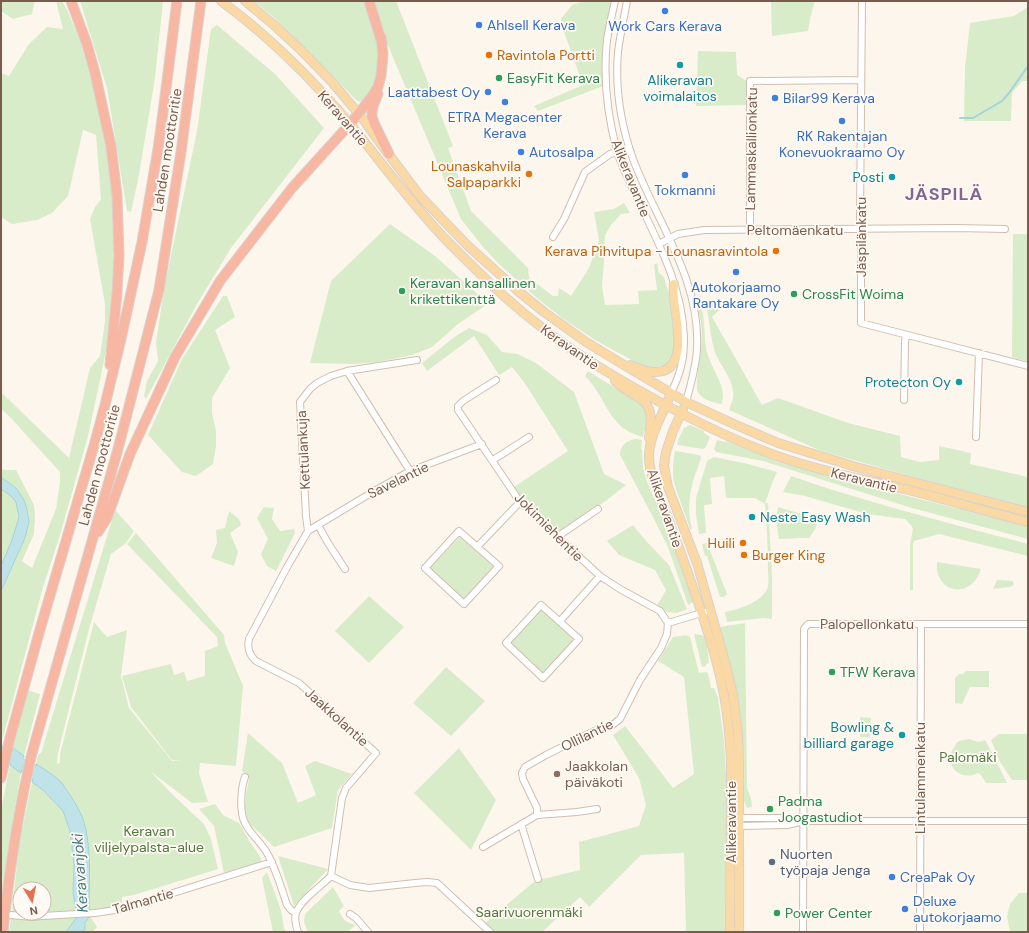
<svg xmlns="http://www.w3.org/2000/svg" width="1029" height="933" font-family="'DM Sans',sans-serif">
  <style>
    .green { fill: #d8ecc9 }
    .water { fill: #bfe3e8; stroke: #a5d3da }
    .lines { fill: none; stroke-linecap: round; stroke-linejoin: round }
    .stream { stroke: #a5d3da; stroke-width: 2 }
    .river { stroke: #bfe3e8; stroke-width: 11 }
    .minor-casing { stroke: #d1beb0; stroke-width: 8 }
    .major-casing { stroke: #dad1cd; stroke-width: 10 }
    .highway-casing { stroke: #dad1cd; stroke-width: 11 }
    .minor { stroke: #fff; stroke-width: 6 }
    .major { stroke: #fbd9a5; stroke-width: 8 }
    .highway { stroke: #f7b7a3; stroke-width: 9 }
    .shop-dot { fill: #3f7fe0; stroke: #fffaf3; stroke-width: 1.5 }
    .food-dot { fill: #e8710a; stroke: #fffaf3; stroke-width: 1.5 }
    .culture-dot { fill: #0f9aa8; stroke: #fffaf3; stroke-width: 1.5 }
    .leisure-dot { fill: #2e9e5b; stroke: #fffaf3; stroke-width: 1.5 }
    .education-dot { fill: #8d6e63; stroke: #fffaf3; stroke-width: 1.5 }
    .service-dot { fill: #5c6f8a; stroke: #fffaf3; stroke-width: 1.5 }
    .labels { text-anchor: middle; stroke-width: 3.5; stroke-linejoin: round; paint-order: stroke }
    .shop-label { font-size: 14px; fill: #366cbe; stroke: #fffaf3; text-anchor: start }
    .food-label { font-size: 14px; fill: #c56008; stroke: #fffaf3; text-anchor: end }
    .leisure-label { font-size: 14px; fill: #27864d; stroke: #fffaf3; text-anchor: start }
    .culture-label { font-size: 14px; fill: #0d838f; stroke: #fffaf3; text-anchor: end }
    .street-label { font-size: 14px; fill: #7a5c4d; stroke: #fffaf3 }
    .park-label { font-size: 14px; fill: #537a41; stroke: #fffaf3 }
    .education-label { font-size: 14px; fill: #785e54; stroke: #fffaf3; text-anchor: start }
    .service-label { font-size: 14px; fill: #4e5e75; stroke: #fffaf3; text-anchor: start }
    .water-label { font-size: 15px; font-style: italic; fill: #437c86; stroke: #fffaf3 }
    .district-label { font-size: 18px; font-weight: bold; letter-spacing: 1px; fill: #846695; stroke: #fffaf3 }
  </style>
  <rect width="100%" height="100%" fill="#fdf6ec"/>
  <path class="green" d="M1,1H35L32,14L13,19L1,11Z
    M56,1H62L68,12L80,40L94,89L106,142L113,195L116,253L110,331L100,380L88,436L60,535L43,587L2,741H1V591L25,538L16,488L1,477V468L4,470H16L34,505L35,517L34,534L22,561L32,568L56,509L60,482V472L9,416L1,409V392L69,458L90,368L100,356L105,321V304L90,219L95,207L101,199L96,135L83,130L68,196L52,213L37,220L12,224L1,217V73L9,76L29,44L47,27L63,29Z
    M80,1H163L155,78L138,180L131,212L127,211L107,88Z
    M253,1H365C371,19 380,39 380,58C381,69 375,85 369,94C366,98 363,103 357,101L306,48L272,16Z
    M372,1H396L453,146L448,148L471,211L528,268L529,278L553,296H558L559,288L571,296L589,268L599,240L594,212L614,209L624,203L630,213L621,214L611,225L605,235L604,261L602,286L605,305L639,304L638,291L657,290L654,265L657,263L659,273L664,277L669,295L676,339L674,352L671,360L665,365L657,367H649L639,364L595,340L562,318L537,298L500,265L483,247L461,219L384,36Z
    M585,1H611L605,43L603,86L538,111L534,106L583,85L563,29L561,19L572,5Z
    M771,1H815L811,15L808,31L772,36Z
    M1027,1H1028V81H1022L1012,93L1011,121H964L965,67L970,23L1014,16L1028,7Z
    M217,25L275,74L324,128L231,248L197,304L146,399L144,396L147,381L158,361L156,342L164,289L197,131L211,29Z
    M698,51L736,52L737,75L747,81V105L696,106Z
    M390,224L435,256L481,297L486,305L458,324L432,347L412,355L378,362L355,364L310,363L331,281Z
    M1013,234H1028V362L1012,357Z
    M223,296H227L235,317L215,330L230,368L212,398V413L216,431V446L213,464L196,476L182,472L148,435L182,359Z
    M711,301L718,302L722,307L712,317L762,405L778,398L848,423L900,436L901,457L920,462L939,460V446L971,453L970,464L1028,477V507L928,481L821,451L729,410C730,407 732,402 733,398C736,382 720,366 715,352C710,336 709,319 706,302Z
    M701,306C706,321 703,337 707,352C710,366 723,382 723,395C723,398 722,401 722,404C714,403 702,400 698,392C694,384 701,359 701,349C702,341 702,332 701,324C701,320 698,313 699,309C700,308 700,307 701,306Z
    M469,328L487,335L502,352L517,354L536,363L574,392L604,474L626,485L607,500L559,533L527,505L514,487L568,451L524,382L512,367L499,375L474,336L427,371L422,363L453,338Z
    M588,371L641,404L647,414L646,431H644L643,437C607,428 608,399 585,376Z
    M690,425L704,431V433L710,437L706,447L703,449L677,445L679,438L684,428Z
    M636,439L642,440L641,449L642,450L643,468L647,482L664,520L692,592L693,602L688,605L668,547L654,519L620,455C620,445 626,441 636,439Z
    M717,440L725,442L726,441L781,463L831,477L1028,526V539L912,508L763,461L716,452L714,449Z
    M675,451L699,455L701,457C700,463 697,469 695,475C689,494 687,510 692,529H690L674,483C672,472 673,462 675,451Z
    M714,457L748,464L777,472L773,481L765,503H768L772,576V619L763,618L727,622L725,612C737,610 760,602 766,591C770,585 768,576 768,570C768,548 767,526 765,504L755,498H726L724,476L710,478L712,504L704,505L706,533L699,534L696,514V498L707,461L710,459Z
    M791,476C868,503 949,523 1028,544V556L939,534L914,541L913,544V590H910V544L913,529L911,525L905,519L867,514L805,496L783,492Z
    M1,489C4,491 8,493 11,496C30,513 9,548 1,566Z
    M264,507L274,508L272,519L280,531L294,529L295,533L276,571L267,566L261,554L268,539L257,518Z
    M778,507L815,518C820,524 813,533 809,538H800L779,539L776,519Z
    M115,510L134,531L126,543L111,554L89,629L58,753L57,764L60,763V754L94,622L107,637L127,630L121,676L129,708L172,761H182L172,760L131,707L122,676L171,664L174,675L184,672L187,681L205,676V651L218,646L217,637L127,544L136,533L224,635L225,643L243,686L236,766L200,763L199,773L208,802L192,803L150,771L173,795L204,824L211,839L218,869L134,895L122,897V906L111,908L89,910L88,851L85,830L36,764L38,755L41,753Z
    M229,511L239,519L241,525L230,533L238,552L234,566L211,558L217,543L216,530L225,528Z
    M633,525L647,542L669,565L687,609L677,613L667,612L657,606L666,590L655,570L619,555L607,541Z
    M460,537L494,567L464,599L430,568Z
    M707,543L727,594L724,597H720L707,556H705L702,544Z
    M937,562L981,569C972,600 934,594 937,562Z
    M997,580L1013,581L1014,585L1010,587L993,589Z
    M369,596L404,627L369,663L335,631Z
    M541,609L575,640L543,674L510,642Z
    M745,623L747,788L751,799L752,807L747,808L742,796L736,695L720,627Z
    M694,634H697L704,636L707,646L709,663L706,664V666L702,667Z
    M686,635L690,637L699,673L705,672L708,673L711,688H714L718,698L724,741L726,775V932H686L684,853L641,855L589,907L580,897L542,932H495L485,923L535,881L580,870L579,842L639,826L646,805L639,778L613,735L625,726L673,788L694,774L684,677L658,661L673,637Z
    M446,667L485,701L451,736L413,703Z
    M966,671H989V687H970L962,704L955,703V678L959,674H963Z
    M27,690L40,694L24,756L13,748Z
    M860,717L871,718L870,737H860Z
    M248,733L282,763L298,803L316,795L305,766L315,761L352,774L338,790L332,828L274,847L248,822L245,809L246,795L249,779L242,771Z
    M999,734H1028V780H1012L1000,762L991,740Z
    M969,739L978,742L985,740L988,745L1007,783H986L981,775L978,773C959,783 941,762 955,746C956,744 957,742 959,741C962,740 966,740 969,739Z
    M459,748L496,800L471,850L414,793Z
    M10,765L21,773L13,819L1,911V810Z
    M32,782L43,790L63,811L70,831L74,865L73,892L76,911C59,912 42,914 25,913H44V889H20V913L12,912L19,845Z
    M215,804L223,815L239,823L250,842L261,858V862L224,873L214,826L199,809Z
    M278,856L328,869L294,906Z
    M267,872L281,910L284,928L286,932H273L262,878Z
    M333,887L344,906L339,911C344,921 345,922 356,925L347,932H308L304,922L305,914Z
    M1019,893H1028V932H1010L1007,916L1010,904Z
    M90,916L97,927L93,932H83L85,929V923Z
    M77,917L66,932H9L11,918L42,919Z"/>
  <path class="water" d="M1,477L16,488L24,500L27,509L29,522L25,538L1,591V566L12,540L19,517L16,502L11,496L1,489Z
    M13,748L24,756L21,773L10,765Z
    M36,764C44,769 54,775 61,782C69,793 78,806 83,819C92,845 89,882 89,910L76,911L73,892L74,865L70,831L63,811L43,790L32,782Z
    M90,916L85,923V929L83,932H66L77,917Z"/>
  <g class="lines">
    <path class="stream" d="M960,118H973L1002,101L1009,93L1028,66"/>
    <path class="river" d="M1,750L36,773L46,781"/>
    <defs>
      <path id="minor" d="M615,1C612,14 609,27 607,40C603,77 607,114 617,151C622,167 630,183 637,198C658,242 683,288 684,338C684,346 684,354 682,362C680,373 676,383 671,393
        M627,1C624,18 620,35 618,52C615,87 621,125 633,159C656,221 701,279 697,349C696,367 691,384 686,402
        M862,1L860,217L861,243V323L1028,366
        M750,230V81L861,80
        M553,237L564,219L585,172L610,154L618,152L630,150
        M659,244L678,234L704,230L956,228L1005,229
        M347,371L410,471
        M496,380L463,401L458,406V410L520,502L600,576L620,589L660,611L668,623L705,612
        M904,400L905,342L906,335
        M976,437L979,353
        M493,460L529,437
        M318,525L328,543L345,569
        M308,531L306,516L300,402L310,389L317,383L331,376L347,371L417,360
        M459,531L499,566L464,604L425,568Z
        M557,537L598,509
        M477,547L520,502
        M541,605L579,639L543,678L506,643Z
        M560,621L600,576
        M245,777C241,788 239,812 245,823C250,834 261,842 267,853C276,869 281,887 287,905L291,910L296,913
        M537,815V808L523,779L522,773L525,767L546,755L594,731L611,726L620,719L640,680L661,648L667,634L668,623
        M731,821L739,818H787L803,821H1028
        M521,824L538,879
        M736,824L739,826L787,825L800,822
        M483,847L537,815L577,812L597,809
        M331,876L350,885L369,888L415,883L427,882L437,883L490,932
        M350,914L356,918L368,932
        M11,915L32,917L42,916L95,913L122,909L272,862
        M298,932C296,926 294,919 296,913C300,900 322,886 331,876L342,798L346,788L376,753L299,683L256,661C249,655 247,648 249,639L286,569L308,531L376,490L410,471L482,444
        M803,932L804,629L808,624H1028
        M920,932L921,624"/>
      <path id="major" d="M221,1C269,36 312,79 350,124C383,164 412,205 448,242C477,271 507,301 540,326C571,351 605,371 640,391C686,417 733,441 783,458C824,472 866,480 908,490C948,500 988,512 1028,522
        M245,1L274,25L301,50L332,82L363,119L381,144L420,196L467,245L518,291L544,312L586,342L629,368L686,402L736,425L778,443L856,467L1028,512
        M630,365C638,368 646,372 654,372C691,373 675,318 674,297C673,293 674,288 674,284
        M615,381C618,383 620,386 622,387C632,395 648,399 650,413C652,421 650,430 649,438
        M671,393C664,412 651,432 649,453C648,469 655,485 661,500C668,518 675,537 682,556C698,602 715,648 724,695C728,717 730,739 731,762L730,932
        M683,409L673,431L666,452L664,466L668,487L697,563L724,658L733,694L738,734L739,761V932"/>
      <path id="highway" d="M71,1L87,44L95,73L111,146L117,195L119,256L117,293L110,365
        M369,1L382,43
        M378,94L373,106L372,112V117L374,123L389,154
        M98,532L107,518L130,454L175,357L220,281L292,188L350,124L371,98L378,87L381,76L383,54L381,37
        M1,778L10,738L39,633L95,442L105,405L121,339L142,242L158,149L164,105L177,1
        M3,932C9,872 18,812 32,753L118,449L159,290L181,152L201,1"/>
    </defs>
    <use href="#minor" class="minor-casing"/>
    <use href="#major" class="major-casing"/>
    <use href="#highway" class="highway-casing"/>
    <use href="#minor" class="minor"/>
    <use href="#major" class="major"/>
    <use href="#highway" class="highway"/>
  </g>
  <g class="shop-dot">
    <circle cx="665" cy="11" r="4"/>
    <circle cx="479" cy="25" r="4"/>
    <circle cx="488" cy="92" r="4"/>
    <circle cx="775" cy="98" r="4"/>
    <circle cx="505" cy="102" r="4"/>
    <circle cx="842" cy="121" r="4"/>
    <circle cx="521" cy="152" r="4"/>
    <circle cx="685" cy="175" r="4"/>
    <circle cx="736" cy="272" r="4"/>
    <circle cx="892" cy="877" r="4"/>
    <circle cx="905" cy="909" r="4"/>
  </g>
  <g class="food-dot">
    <circle cx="489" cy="55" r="4"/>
    <circle cx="529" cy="174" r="4"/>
    <circle cx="776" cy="251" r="4"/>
    <circle cx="743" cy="543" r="4"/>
    <circle cx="744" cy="555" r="4"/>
  </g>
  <g class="culture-dot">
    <circle cx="680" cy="65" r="4"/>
    <circle cx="892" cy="177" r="4"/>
    <circle cx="959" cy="382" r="4"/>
    <circle cx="752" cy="517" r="4"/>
    <circle cx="902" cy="735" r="4"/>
  </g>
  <g class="leisure-dot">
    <circle cx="499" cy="78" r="4"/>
    <circle cx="402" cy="291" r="4"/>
    <circle cx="794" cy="294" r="4"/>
    <circle cx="832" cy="672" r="4"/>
    <circle cx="770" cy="809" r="4"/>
    <circle cx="777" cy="913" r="4"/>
  </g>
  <circle class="education-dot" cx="557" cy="774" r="4"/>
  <circle class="service-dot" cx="772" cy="862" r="4"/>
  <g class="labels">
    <g class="shop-label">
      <text x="487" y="30">Ahlsell Kerava</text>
      <text x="665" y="31" text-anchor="middle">Work Cars Kerava</text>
      <text x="480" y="97" text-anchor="end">Laattabest Oy</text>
      <text x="783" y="103">Bilar99 Kerava</text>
      <text x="505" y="122" text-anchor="middle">ETRA Megacenter<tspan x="505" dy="16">Kerava</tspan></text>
      <text x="842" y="141" text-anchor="middle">RK Rakentajan<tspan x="842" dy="16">Konevuokraamo Oy</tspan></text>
      <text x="529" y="157">Autosalpa</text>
      <text x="685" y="195" text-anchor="middle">Tokmanni</text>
      <text x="736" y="292" text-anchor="middle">Autokorjaamo<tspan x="736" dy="16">Rantakare Oy</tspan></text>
      <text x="900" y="882">CreaPak Oy</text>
      <text x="913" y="906">Deluxe<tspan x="913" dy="16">autokorjaamo</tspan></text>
    </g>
    <g class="food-label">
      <text x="497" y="60" text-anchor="start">Ravintola Portti</text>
      <text x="521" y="171">Lounaskahvila<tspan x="521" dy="16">Salpaparkki</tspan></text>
      <text x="768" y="256">Kerava Pihvitupa - Lounasravintola</text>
      <text x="735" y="548">Huili</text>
      <text x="752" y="560" text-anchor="start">Burger King</text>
    </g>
    <g class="leisure-label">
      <text x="507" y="83">EasyFit Kerava</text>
      <text x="410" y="288">Keravan kansallinen<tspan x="410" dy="16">krikettikenttä</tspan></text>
      <text x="802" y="299">CrossFit Woima</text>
      <text x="840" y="677">TFW Kerava</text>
      <text x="778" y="806">Padma<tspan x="778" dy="16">Joogastudiot</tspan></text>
      <text x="785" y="918">Power Center</text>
    </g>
    <g class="culture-label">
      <text x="680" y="85" text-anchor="middle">Alikeravan<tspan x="680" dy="16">voimalaitos</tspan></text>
      <text x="884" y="182">Posti</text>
      <text x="951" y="387">Protecton Oy</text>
      <text x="760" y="522" text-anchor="start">Neste Easy Wash</text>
      <text x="894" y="732">Bowling &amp;<tspan x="894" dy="16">billiard garage</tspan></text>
    </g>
    <g class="street-label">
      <text transform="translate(343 118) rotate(49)" y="5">Keravantie</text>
      <text transform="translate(751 149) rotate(-89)" y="5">Lammaskallionkatu</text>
      <text transform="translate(167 150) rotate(-81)" y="5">Lahden moottoritie</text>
      <text transform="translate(631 178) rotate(68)" y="5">Alikeravantie</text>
      <text x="795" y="235">Peltomäenkatu</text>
      <text transform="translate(861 237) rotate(-90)" y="5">Jäspilänkatu</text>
      <text transform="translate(570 347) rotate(35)" y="5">Keravantie</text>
      <text transform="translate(303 450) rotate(-93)" y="5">Kettulankuja</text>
      <text transform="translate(99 465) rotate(-75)" y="5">Lahden moottoritie</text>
      <text transform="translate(398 480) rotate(-26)" y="5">Savelantie</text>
      <text transform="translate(864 480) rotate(14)" y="5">Keravantie</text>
      <text transform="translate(665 508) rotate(71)" y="5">Alikeravantie</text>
      <text transform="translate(549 527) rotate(45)" y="5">Jokimiehentie</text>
      <text x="867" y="629">Palopellonkatu</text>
      <text transform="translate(337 717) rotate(42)" y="5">Jaakkolantie</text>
      <text transform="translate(587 735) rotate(-26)" y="5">Ollilantie</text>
      <text transform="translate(920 778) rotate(-90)" y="5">Lintulammenkatu</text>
      <text transform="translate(731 822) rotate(-90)" y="5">Alikeravantie</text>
      <text transform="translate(143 901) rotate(-16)" y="5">Talmantie</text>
    </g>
    <g class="park-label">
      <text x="968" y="762">Palomäki</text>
      <text x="149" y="836">Keravan<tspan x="149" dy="16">viljelypalsta-alue</tspan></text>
      <text x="529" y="917">Saarivuorenmäki</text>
    </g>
    <g class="education-label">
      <text x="565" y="771">Jaakkolan<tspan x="565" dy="16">päiväkoti</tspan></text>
    </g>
    <g class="service-label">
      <text x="780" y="859">Nuorten<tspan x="780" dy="16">työpaja Jenga</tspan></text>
    </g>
    <g class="water-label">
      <text transform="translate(80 873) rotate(-94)" y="5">Keravanjoki</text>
    </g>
    <g class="district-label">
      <text x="944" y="200">JÄSPILÄ</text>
    </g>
  </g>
  <rect width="1029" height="933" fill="none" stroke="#7a5c4d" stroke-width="4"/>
  <g transform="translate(32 901) rotate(170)"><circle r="19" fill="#fffaf3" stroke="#cabbb1"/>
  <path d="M0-3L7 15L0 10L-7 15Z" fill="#e76f51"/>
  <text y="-6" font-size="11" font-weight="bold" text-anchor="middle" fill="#7a5c4d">N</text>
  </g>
</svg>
